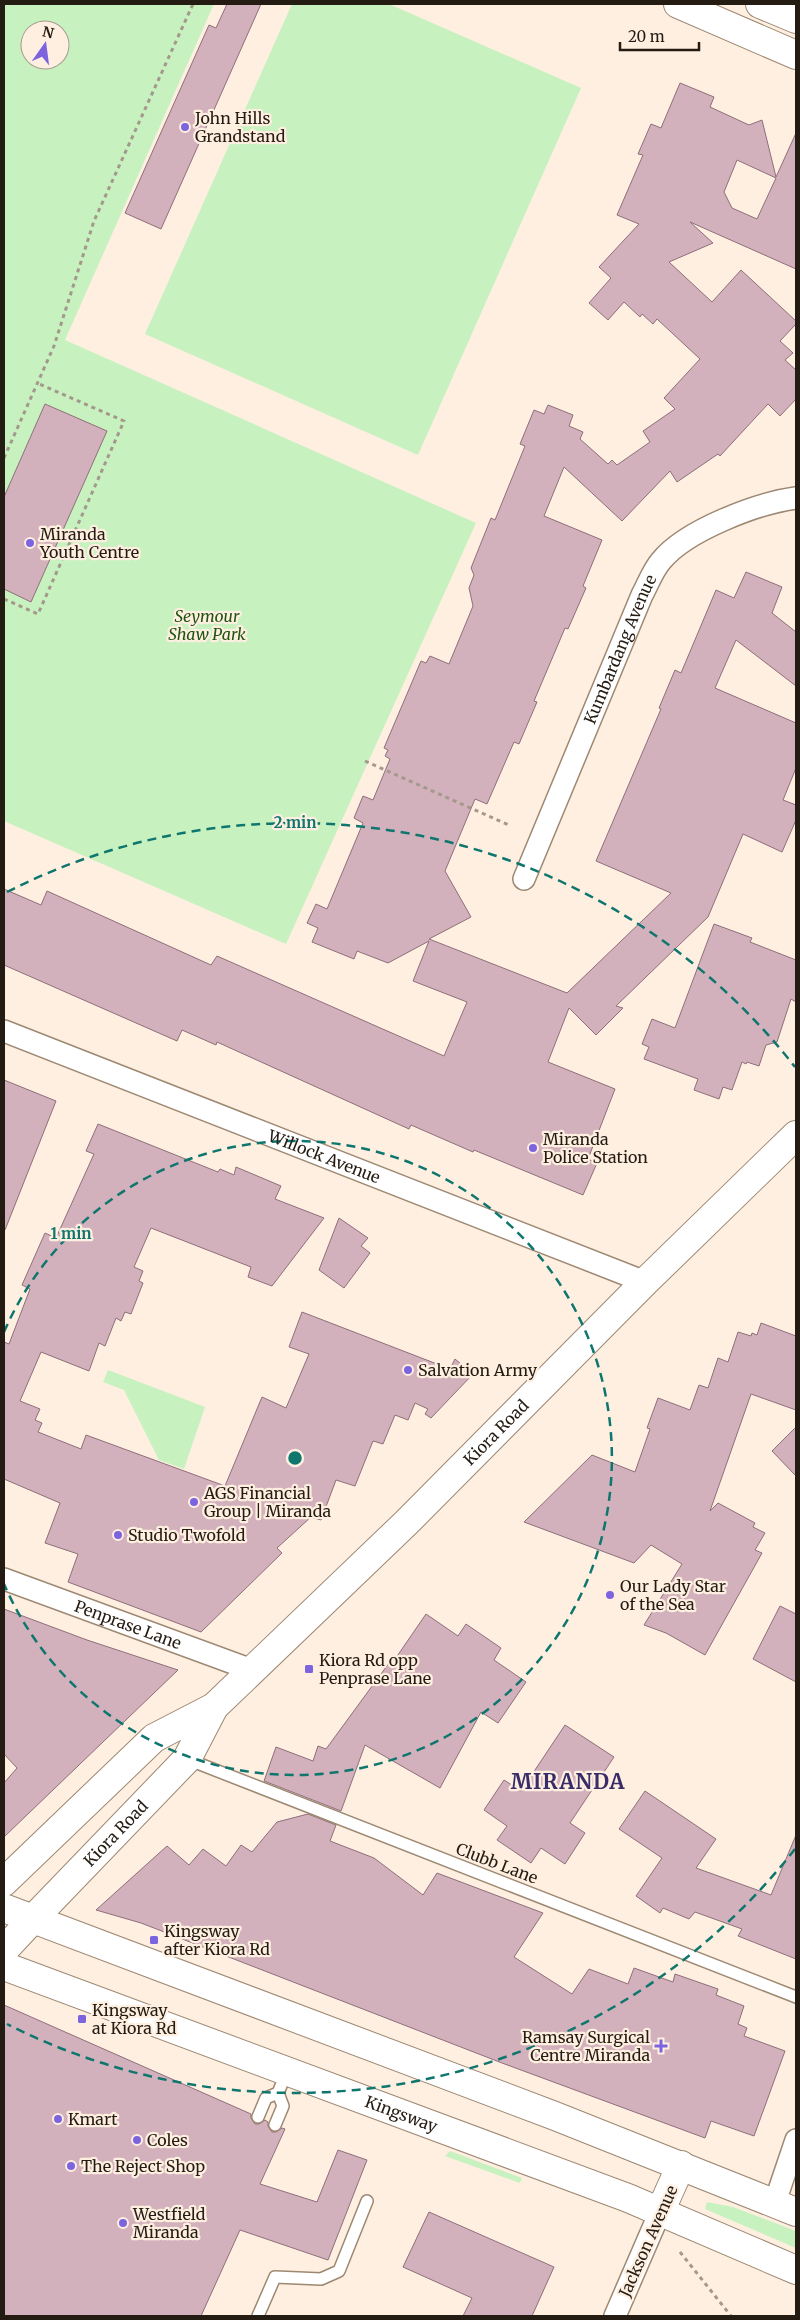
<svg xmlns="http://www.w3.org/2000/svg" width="800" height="2320" font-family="Merriweather,serif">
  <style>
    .green { fill: #c7f1bf; fill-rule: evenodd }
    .building { fill: #d2b1bc; stroke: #8e6f7a; fill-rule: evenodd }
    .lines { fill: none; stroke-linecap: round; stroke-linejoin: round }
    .lane-casing { stroke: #9d8872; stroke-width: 14 }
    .street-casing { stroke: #9d8872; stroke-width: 24 }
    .secondary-casing { stroke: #9d8872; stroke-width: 30 }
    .primary-casing { stroke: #9d8872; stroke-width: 30 }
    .path { stroke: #a4988c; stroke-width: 3; stroke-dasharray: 4 4; stroke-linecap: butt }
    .lane { stroke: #fff; stroke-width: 11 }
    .street { stroke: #fff; stroke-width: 21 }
    .secondary { stroke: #fff; stroke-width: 28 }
    .primary { stroke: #fff; stroke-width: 28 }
    .ring { fill: none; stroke: #0f766e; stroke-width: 2.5; stroke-dasharray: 9 6 }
    .poi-dot { fill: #7d64df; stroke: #feefe1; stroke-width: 2 }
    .labels { text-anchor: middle; stroke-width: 4.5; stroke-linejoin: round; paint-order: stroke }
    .poi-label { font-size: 16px; fill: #241c13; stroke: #feefe1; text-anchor: start }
    .park-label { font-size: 16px; font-style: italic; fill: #1d540f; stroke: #feefe1 }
    .street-label { font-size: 16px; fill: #241c13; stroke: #feefe1 }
    .district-label { font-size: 21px; font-weight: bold; letter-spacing: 1px; fill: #392d68; stroke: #feefe1 }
    .centre { fill: #0f766e; stroke: #feefe1; stroke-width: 2.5 }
    .ring-label { font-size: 15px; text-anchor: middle; font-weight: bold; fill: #0f766e; stroke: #feefe1; stroke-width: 4.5; stroke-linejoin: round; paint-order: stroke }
  </style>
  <rect width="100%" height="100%" fill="#feefe1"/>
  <path class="green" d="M4,4H214L65,340L476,523L286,944L4,821ZM30,30H60V60H30Z
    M292,4H389L581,88L418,455L145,334Z
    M108,1370L205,1407L184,1469L159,1460L124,1390L103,1382Z
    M450,2151L522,2178L520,2183L445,2156Z
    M707,2202L733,2207L796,2231V2248L705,2209Z"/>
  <path class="building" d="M227,4H261L161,229L125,213L209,25L216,28Z
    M680,83L714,97L710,107L749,125L762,120L776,177L796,133V269L690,222L713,243L669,262L712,302L741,270L796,321V324L780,341L793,353L785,360L796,370V399L780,416L768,404L720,456L718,454L677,482L670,471L622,521L564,467L544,516L602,540L583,586L586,588L568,629L565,628L534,701L537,702L519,744L514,742L487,804L475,799L445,871L471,917L429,939L567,993L671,893L596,861L661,709L659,708L675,670L681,673L716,590L734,598L746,572L782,587L772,613L796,632V686L736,640L715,688L796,723V768L783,800L796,805V820L782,852L743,834L708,917L616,1006L623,1008L596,1035L569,1008L548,1062L615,1089L588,1159L597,1163L583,1195L474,1150L473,1152L411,1125L409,1129L217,1042L216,1045L182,1030L177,1041L4,965V889L41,905L47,891L211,965L217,956L444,1056L467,1002L413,981L429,941L388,963L357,951L354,959L312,942L318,928L307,923L316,904L327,909L363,823L354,818L363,796L373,800L390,759L385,756L388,750L384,748L421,661L426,663L430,656L449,664L473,606L469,588L474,575L471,568L491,518L495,520L525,446L520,444L534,410L544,414L548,405L573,415L569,426L583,432L580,439L608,464L612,460L617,465L650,442L643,431L675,409L664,398L700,359L657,319L653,324L642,314L640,317L624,302L608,320L589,303L611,278L599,267L639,224L617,215L643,155L638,154L651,124L661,128ZM737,160L776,178L757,219L732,208L724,192Z
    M45,404L107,431L31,602L4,589V497Z
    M714,924L752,938L750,942L796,960V1002L791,999L777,1042L766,1045L759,1066L747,1062L746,1064L742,1062L732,1090L723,1087L719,1099L694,1090L698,1079L644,1059L649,1047L642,1044L652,1019L675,1028Z
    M4,1080L56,1101L5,1230H4Z
    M98,1124L218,1172L220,1169L234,1175L236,1167L281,1186L275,1199L324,1218L272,1286L248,1277L251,1267L151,1228L134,1267L143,1271L139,1281L143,1283L131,1314L125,1312L121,1321L116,1318L105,1346L99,1343L89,1371L41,1352L20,1401L40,1409L35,1420L42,1423L38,1432L81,1449L86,1435L225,1486L262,1397L286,1408L309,1354L289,1347L302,1312L450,1369L455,1359L473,1374L431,1418L425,1414L428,1409L415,1403L408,1420L395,1415L383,1444L373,1441L355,1486L336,1480L321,1520L311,1517L277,1548L282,1553L201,1632L68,1582L78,1554L45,1543L60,1503L4,1479V1342L9,1344L30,1289L22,1285L45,1233L56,1238L94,1154L86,1151Z
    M339,1218L368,1238L361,1246L370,1253L344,1288L319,1270Z
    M761,1323L796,1336V1410L751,1394L710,1511L718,1503L755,1523L753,1527L765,1533L755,1550L762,1553L705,1655L666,1633L644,1625L682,1564L651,1545L634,1563L524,1522L592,1455L635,1472L650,1429L647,1428L658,1398L690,1410L699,1385L708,1388L718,1358L728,1362L738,1332L751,1336L752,1333L757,1335Z
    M796,1427V1476L772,1451Z
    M780,1606L796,1614V1682L753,1659Z
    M4,1609L87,1640L178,1670L4,1837V1783L17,1768L4,1754Z
    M426,1614L458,1636L466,1624L501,1648L494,1660L526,1682L498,1723L481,1712L440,1788L365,1745L341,1811L264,1781L276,1747L313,1761L318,1746L326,1749L389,1663L391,1665Z
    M565,1725L614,1757L570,1823L585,1833L565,1864L541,1848L531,1863L497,1840L507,1826L484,1810L504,1780L521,1791Z
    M645,1791L716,1839L696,1868L771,1895L796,1835V1959L738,1936L742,1929L695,1912L689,1919L663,1908L660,1913L636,1896L662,1858L619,1829Z
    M308,1814L336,1825L330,1841L374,1858L423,1895L437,1873L543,1913L514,1957L572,1994L589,1969L628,1984L634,1968L673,1982L675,1974L718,1989L716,1995L744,2006L738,2024L747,2028L744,2036L785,2051L754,2136L711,2121L705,2138L502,2063L141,1923L96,1910L167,1846L189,1865L203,1849L226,1866L241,1845L252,1852L277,1822Z
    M4,2005L251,2114V2118L255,2124H259L265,2120L268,2122V2126L272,2132H276L282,2128L285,2129L260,2184L317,2202L338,2150L367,2160L328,2260L240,2230L201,2316H4Z
    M429,2212L554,2267L532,2316H463L472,2298L403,2267Z"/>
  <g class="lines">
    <defs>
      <path id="lane" d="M187,1759L796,1997
        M258,2117L266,2098L278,2093L287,2071
        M275,2125L283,2106L278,2093
        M258,2316L275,2277L321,2279L339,2271L367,2201"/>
      <g id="street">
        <path id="s1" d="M524,879L642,595C648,584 653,570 661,561C686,530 758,503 796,498"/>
        <path id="s2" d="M4,1031L645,1282"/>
        <path id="s3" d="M4,1579L252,1670"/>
        <path d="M775,2202L796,2140"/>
        <path d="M615,2316L660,2212"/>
      </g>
      <g id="secondary">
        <path d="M678,4L796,55"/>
        <path d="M760,4L796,19"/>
        <path id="s4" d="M4,1882L154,1738L214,1707L406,1523L645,1282L796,1135"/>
        <path id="s5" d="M33,1919L187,1759L214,1707"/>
      </g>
      <g id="primary">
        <path d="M4,1908L555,2116L796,2212"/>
        <path d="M4,1950L33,1919"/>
        <path id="s6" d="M4,1966L628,2198L796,2270"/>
        <path d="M660,2212L681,2165"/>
      </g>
    </defs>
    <use href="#lane" class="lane-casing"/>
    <use href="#street" class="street-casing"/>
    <use href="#secondary" class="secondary-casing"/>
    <use href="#primary" class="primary-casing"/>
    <path class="path" d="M4,458L54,346L94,221L193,4
      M4,599L38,614L124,421L37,383
      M365,761L511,826
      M680,2252L731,2316"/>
    <use href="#lane" class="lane"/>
    <use href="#street" class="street"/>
    <use href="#secondary" class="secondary"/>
    <use href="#primary" class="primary"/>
  </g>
  <g class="ring">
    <path d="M4 1332A317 317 0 1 1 4 1584"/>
    <path d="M795 1849A635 635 0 0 1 7 2024M7 892A635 635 0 0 1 795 1067"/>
  </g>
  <g class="poi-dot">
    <circle cx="185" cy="127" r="5"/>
    <circle cx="30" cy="543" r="5"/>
    <circle cx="533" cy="1148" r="5"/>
    <circle cx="408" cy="1370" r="5"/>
    <circle cx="194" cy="1502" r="5"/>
    <circle cx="118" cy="1535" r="5"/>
    <circle cx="610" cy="1595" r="5"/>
    <rect x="304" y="1664" width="10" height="10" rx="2.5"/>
    <rect x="149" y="1935" width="10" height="10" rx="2.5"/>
    <rect x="77" y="2014" width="10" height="10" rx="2.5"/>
    <path d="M658.5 2038.5h5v5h5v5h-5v5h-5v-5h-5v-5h5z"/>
    <circle cx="58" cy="2119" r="5"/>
    <circle cx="137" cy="2140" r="5"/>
    <circle cx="71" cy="2166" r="5"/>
    <circle cx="123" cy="2223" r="5"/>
  </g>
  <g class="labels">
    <g class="poi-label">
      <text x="195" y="124">John Hills<tspan x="195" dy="18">Grandstand</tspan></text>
      <text x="40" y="540">Miranda<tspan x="40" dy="18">Youth Centre</tspan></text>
      <text x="543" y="1145">Miranda<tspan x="543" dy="18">Police Station</tspan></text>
      <text x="418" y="1376">Salvation Army</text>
      <text x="204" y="1499">AGS Financial<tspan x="204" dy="18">Group | Miranda</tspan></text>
      <text x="128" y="1541">Studio Twofold</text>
      <text x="620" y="1592">Our Lady Star<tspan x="620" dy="18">of the Sea</tspan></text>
      <text x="319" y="1666">Kiora Rd opp<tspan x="319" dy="18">Penprase Lane</tspan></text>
      <text x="164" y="1937">Kingsway<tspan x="164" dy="18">after Kiora Rd</tspan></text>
      <text x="92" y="2016">Kingsway<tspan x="92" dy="18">at Kiora Rd</tspan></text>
      <text x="650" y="2043" text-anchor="end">Ramsay Surgical<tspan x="650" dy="18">Centre Miranda</tspan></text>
      <text x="68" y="2125">Kmart</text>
      <text x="147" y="2146">Coles</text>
      <text x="81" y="2172">The Reject Shop</text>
      <text x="133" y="2220">Westfield<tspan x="133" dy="18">Miranda</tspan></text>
    </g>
    <g class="park-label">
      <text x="207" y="622">Seymour<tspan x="207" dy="18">Shaw Park</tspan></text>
    </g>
    <g class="street-label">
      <text dy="6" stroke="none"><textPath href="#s1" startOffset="249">Kumbardang Avenue</textPath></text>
      <text dy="6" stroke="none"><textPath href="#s2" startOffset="344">Willock Avenue</textPath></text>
      <text dy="6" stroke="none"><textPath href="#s4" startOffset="669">Kiora Road</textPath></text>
      <text dy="6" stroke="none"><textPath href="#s3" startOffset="132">Penprase Lane</textPath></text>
      <text dy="6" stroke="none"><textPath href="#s5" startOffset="119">Kiora Road</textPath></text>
      <text transform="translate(497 1863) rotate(21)" y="6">Clubb Lane</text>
      <text dy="6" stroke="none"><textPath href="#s6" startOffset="424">Kingsway</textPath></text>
      <text transform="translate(648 2241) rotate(-66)" y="6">Jackson Avenue</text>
    </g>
    <g class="district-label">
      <text x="568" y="1789">MIRANDA</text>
    </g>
  </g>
  <circle cx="295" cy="1458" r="8" class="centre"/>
  <g class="ring-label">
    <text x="295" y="828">2 min</text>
    <text x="71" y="1239">1 min</text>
  </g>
  <rect width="800" height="2320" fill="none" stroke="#241c13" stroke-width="10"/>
  <g transform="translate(45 45) rotate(14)"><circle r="24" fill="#feefe1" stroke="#a79b8f"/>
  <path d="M0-4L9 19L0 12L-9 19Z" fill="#7d64df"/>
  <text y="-8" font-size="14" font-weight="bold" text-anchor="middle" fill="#241c13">N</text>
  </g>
  <path d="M620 42v8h79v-8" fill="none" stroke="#241c13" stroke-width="2.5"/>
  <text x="628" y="42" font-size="15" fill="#241c13" stroke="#feefe1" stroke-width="4" paint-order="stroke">20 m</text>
</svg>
